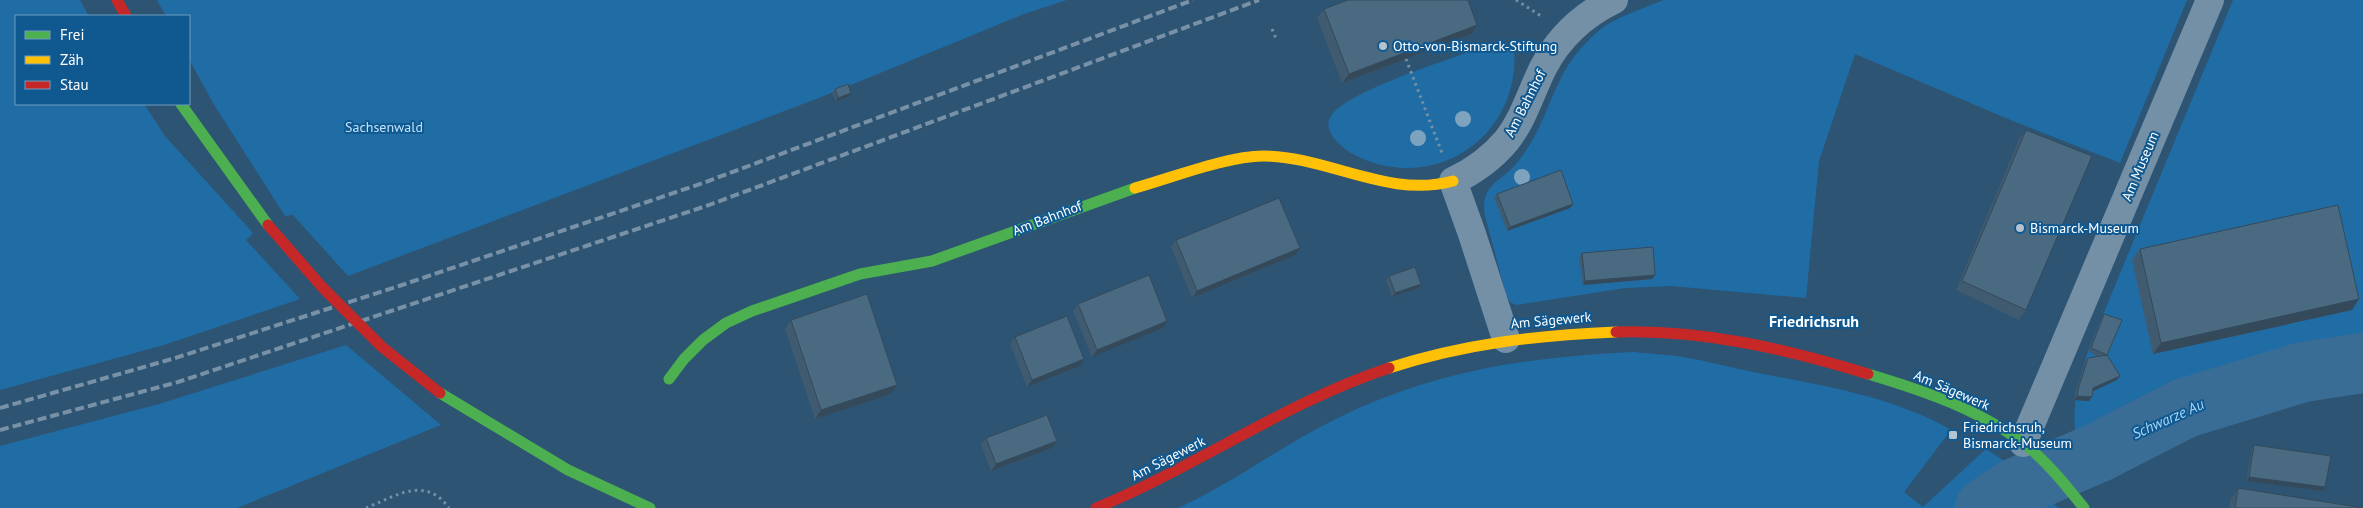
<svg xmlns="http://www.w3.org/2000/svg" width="2363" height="508" font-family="'PT Sans',sans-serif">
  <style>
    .green { fill: #206da6 }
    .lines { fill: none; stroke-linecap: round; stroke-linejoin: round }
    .river { stroke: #3a6d96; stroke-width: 60 }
    .path { stroke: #7490a6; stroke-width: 3; stroke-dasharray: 2.5 4; stroke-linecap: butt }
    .street { stroke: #7490a6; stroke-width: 28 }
    .fast { stroke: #4caf50; stroke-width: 11 }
    .slow { stroke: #ffc107; stroke-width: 11 }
    .jam { stroke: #c62828; stroke-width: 11 }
    .rail { stroke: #7891a6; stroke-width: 4; stroke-dasharray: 9 4; stroke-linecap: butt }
    .jam-bridge { stroke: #c62828; stroke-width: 11 }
    .tree { fill: #7ea3bf }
    .wall { fill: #405b70 }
    .shaded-wall { fill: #344a5b }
    .building { fill: #4a6a82; stroke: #344a5b }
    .poi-dot { fill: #b6c3ce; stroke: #105890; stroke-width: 2 }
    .labels { text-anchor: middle; stroke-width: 4; stroke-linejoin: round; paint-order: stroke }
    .poi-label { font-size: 14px; fill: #fff; stroke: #105890; text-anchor: start }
    .street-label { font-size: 14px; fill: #fff; stroke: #105890 }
    .park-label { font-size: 14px; fill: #c1e4fe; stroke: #105890 }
    .water-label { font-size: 15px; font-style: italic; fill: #a5d7fa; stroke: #105890 }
    .quarter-label { font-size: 16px; font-weight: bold; fill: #fff; stroke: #105890 }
  </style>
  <rect width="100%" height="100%" fill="#2d5473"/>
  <path class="green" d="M0,0H80L89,16H16V104H144L165,136L253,233L246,240L300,299L164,345L0,390Z
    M157,0H1067L1024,14L824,96L348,276L293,215L285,216L213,103L189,59V16H166Z
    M1664,0H2187L2120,163L2013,121L1855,54L1819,161L1806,298L1671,286L1625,288L1516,305L1510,302L1506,294L1485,216C1480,185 1498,184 1515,165C1538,139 1546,108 1561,78C1569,61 1582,46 1596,33C1614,17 1642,9 1664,0Z
    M2233,0H2363V363L2303,372L2185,408L2097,453L2079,452C2069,413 2077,389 2088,351Z
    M1494,47L1514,48C1521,126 1451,186 1374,163C1359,158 1343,151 1333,137C1329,131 1326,123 1331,116C1347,91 1446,61 1477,49Z
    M346,345L441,425L237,508H0V446L159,404Z
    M1634,352C1650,354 1667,354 1683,357C1708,361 1733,368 1758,373C1820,385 1895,397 1951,430L1904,492L1923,507L1986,449L2024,474L2058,508H1178C1233,483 1282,445 1336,419C1433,371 1527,357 1634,352Z"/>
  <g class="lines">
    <path class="river" d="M1985,508L2013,489L2097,453L2185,408L2303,372L2363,363"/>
    <path class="path" d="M1516,0L1541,16
      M1272,29L1277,41
      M1406,59L1442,153
      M366,508C396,496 425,475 449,508"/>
    <path class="street" d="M1506,339L1472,234L1453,181C1474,171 1492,158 1507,140C1524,118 1531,92 1543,68C1559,37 1583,15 1614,0
      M2023,443L2210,0"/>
    <path class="fast" d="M181,104L268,225
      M1868,374C1925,391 1987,412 2033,451C2052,468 2068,488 2084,508
      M669,379L684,359L703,340L726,323L752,311L860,274L932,261L1135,188
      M440,393L568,470L650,508"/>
    <path class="slow" d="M1135,188C1171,178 1228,156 1263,156C1328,156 1388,199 1453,181
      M1389,368C1463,344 1538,335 1616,332"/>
    <path class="jam" d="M117,0L126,16
      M1616,332C1701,329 1787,349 1868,374
      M1096,508C1196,467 1286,402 1389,368"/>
    <path class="rail" d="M0,408L172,359L399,286L703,183L1193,0
      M0,430L178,382L709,205L1259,0"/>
    <path class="jam-bridge" d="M268,225L322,287L382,347L440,393"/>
  </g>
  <g class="tree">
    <circle cx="1463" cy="119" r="8"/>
    <circle cx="1418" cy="138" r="8"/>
    <circle cx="1522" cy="177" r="8"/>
  </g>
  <path class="wall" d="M1324,9L1471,34L1342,83L1317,18Z
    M835,89L851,93L849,97L836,101L832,93Z
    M2026,130V310L2019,320L1956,290L2019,139Z
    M1497,194L1573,204L1570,208L1507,231L1494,197Z
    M1176,240L1295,255L1192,298L1171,247Z
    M2140,249L2352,310L2153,354L2132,260Z
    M1582,253L1652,279L1583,285L1579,257Z
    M1389,276L1419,288L1392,297L1386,280Z
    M1078,304L1163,328L1092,357L1073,311Z
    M2104,314L2107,355L2120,376L2117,380L2093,391L2089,401L2074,400L2076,390L2085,362L2088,358L2099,357L2088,351L2102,318Z
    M791,320L897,385L891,394L815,419L785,329Z
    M1015,337L1080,366L1027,387L1010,344Z
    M986,438L1052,448L991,471L981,445Z
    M2254,445L2323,491L2246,481L2252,449Z
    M2238,488L2363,508H2229L2230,500Z"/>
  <path class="shaded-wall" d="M1477,25L1471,34L1342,83L1349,74Z
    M851,93L849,97L836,101L838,98Z
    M1573,204L1570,208L1507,231L1510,227Z
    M1300,248L1295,255L1192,298L1197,291Z
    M1655,275L1652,279L1583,285L1585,281Z
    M1421,284L1419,288L1392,297L1395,293Z
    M2359,299L2352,310L2153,354L2161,343Z
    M1167,321L1163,328L1092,357L1097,350Z
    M1084,359L1080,366L1027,387L1032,380Z
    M2120,376L2117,380L2091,392L2093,388Z
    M897,385L891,394L815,419L821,410Z
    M2077,396L2092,397L2089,401L2074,400Z
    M1057,441L1052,448L991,471L996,464Z
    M2249,477L2325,487L2323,491L2246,481Z"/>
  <path class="building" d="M1348,0H1468L1477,25L1349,74L1324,9Z
    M848,84L851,93L838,98L835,89Z
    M2026,130L2092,156L2026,310L1962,281Z
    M1561,170L1573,204L1510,227L1497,194Z
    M1279,198L1300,248L1197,291L1176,240Z
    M2338,205L2359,299L2161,343L2140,249Z
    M1653,247L1655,275L1585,281L1582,253Z
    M1415,267L1421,284L1395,293L1389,276Z
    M1149,275L1167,321L1097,350L1078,304Z
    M867,294L897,385L821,410L791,320Z
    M2104,314L2122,320L2107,355L2091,348Z
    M1067,316L1084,359L1032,380L1015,337Z
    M2107,355L2120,376L2093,388L2092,397L2077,396L2079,386L2088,358Z
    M1047,415L1057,441L996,464L986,438Z
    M2254,445L2331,456L2325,487L2249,477Z
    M2238,488L2363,508H2235Z"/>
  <g class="poi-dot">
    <circle cx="1383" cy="46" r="5"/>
    <circle cx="2020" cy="228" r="5"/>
    <rect x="1948" y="430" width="10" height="10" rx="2.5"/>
  </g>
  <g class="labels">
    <g class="poi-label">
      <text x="1393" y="51">Otto-von-Bismarck-Stiftung</text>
      <text x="2030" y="233">Bismarck-Museum</text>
      <text x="1963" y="432">Friedrichsruh,<tspan x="1963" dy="16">Bismarck-Museum</tspan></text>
    </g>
    <g class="street-label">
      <text transform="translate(1525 103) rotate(-63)" y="5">Am Bahnhof</text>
      <text transform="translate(2140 166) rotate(-67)" y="5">Am Museum</text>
      <text transform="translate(1047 218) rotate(-21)" y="5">Am Bahnhof</text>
      <text transform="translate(1551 320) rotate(-5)" y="5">Am Sägewerk</text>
      <text transform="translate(1952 390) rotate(23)" y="5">Am Sägewerk</text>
      <text transform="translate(1168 458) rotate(-27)" y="5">Am Sägewerk</text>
    </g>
    <g class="park-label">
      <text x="384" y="132">Sachsenwald</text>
    </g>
    <g class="water-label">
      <text transform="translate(2168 419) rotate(-24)" y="5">Schwarze Au</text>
    </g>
    <g class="quarter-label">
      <text x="1814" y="327">Friedrichsruh</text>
    </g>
  </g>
  <rect x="15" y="15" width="175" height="90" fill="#105890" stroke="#709bbc"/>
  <rect x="25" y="31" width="25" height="8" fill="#4caf50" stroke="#709bbc"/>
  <text x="60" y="40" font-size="15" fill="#ffffff">Frei</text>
  <rect x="25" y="56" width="25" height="8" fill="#ffc107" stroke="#709bbc"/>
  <text x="60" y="65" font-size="15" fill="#ffffff">Zäh</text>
  <rect x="25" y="81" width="25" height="8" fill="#c62828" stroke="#709bbc"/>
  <text x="60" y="90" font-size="15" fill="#ffffff">Stau</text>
</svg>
